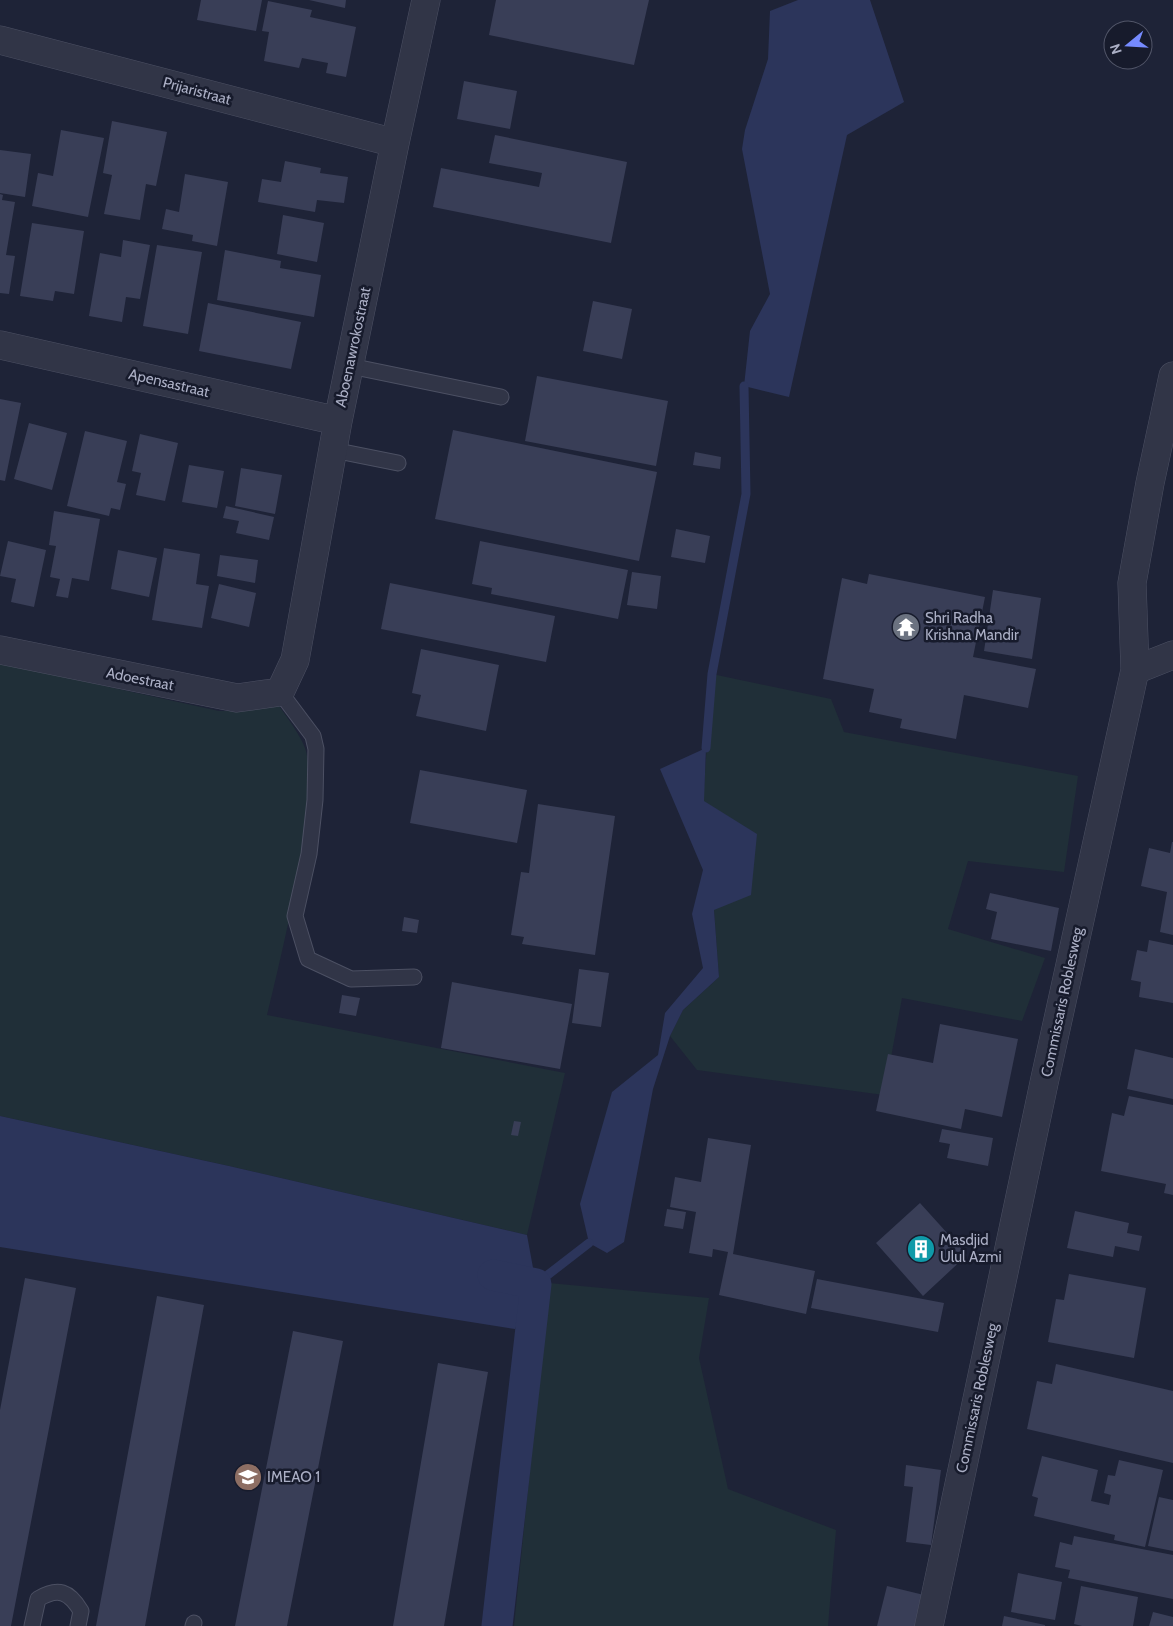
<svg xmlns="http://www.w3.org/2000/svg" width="1173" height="1626" font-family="Cabin,sans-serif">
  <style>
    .green { fill: #202f38 }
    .water { fill: #2c355b }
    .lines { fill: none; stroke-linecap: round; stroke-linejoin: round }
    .stream { stroke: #2c355b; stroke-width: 9 }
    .canal { stroke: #2c355b; stroke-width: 31 }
    .building { fill: #393e57 }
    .service-casing { stroke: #4c5063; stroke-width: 17 }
    .minor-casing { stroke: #4c5063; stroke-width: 29 }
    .service { stroke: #313547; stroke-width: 15 }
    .minor { stroke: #313547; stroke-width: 28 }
    .labels { text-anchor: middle; stroke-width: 5; stroke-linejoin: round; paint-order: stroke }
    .street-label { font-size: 15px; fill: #abafc5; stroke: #171b2c }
    .poi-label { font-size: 15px; fill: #abafc5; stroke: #171b2c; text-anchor: start }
  </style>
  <rect width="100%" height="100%" fill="#1e2337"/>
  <path class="green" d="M0,663L219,711H247L274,699C283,712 302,736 306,751C312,776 308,801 305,826C297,890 282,953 267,1015L565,1073L527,1235L229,1166L0,1116Z
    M712,674L831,699L844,732L1078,776L1064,872L968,861L948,929L1045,958L1022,1021L902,998L884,1095L697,1070L670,1036L683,1010L719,977L714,910L756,834L703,801Z
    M549,1283L709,1298L699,1358L728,1489L836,1530L828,1626H514Z"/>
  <path class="water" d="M798,0H870L904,102L847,135L789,397L744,386L750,331L770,294L742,149L745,130L768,59L770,11Z
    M706,748L704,801L757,834L751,895L714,910L719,977L683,1010L670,1036L653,1089L624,1242L607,1253L589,1243L580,1204L612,1092L658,1055L665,1013L703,968L692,914L703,870L660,769Z
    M0,1116L229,1166L527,1235L536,1284L515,1329L0,1247Z"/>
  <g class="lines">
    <path class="stream" d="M706,748L712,674L746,494L744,386
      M536,1284L589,1243"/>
    <path class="canal" d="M493,1275L536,1284L497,1626"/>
  </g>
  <path class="building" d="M201,0H262L256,31L197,20Z
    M309,0H346L345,8Z
    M496,0H649L634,65L489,35Z
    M268,1L312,10L310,17L356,27L346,77L326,73L328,63L302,58L299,68L264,61L269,32L262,31Z
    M464,81L517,91L510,129L457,119Z
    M112,121L167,132L156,186L146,184L140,220L104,214L112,175L103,173Z
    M61,130L104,138L88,217L32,206L38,173L53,176Z
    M495,135L627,162L611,243L433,207L441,168L539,187L542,173L489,163Z
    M0,150L31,154L25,197L0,193Z
    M285,161L321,168L320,173L348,177L344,203L317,200L315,212L258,202L262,179L281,182Z
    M185,174L228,182L217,246L192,241L193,235L162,229L166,209L179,212Z
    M0,194L3,195L2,200L15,202L6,255L15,256L9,294L0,293Z
    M283,215L324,223L317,262L277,254Z
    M32,223L84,231L74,294L55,291L53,301L20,296Z
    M123,240L150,245L140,299L126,297L122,322L89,316L100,253L121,257Z
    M157,245L202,252L188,334L143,326Z
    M225,250L281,261L280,268L321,275L314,317L217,300Z
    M593,301L632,309L622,359L583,351Z
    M208,303L301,322L291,369L199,351Z
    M537,376L668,401L656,466L525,441Z
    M0,399L21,403L5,481L0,480Z
    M29,423L67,433L52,490L14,479Z
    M453,430L657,472L639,561L435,519Z
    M85,431L127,441L117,482L126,484L120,510L111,508L109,516L67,506Z
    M140,434L178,443L165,501L136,495L141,473L132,471Z
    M695,452L721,457L720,469L693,465Z
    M189,465L224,471L217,508L182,502Z
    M241,468L282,475L275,514L235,506Z
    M226,506L274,517L269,540L236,533L239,521L223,518Z
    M54,511L100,519L89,581L72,578L68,598L56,596L60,579L50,577L56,546L49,545Z
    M676,529L710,536L705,563L671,557Z
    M8,541L46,550L34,607L11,602L16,579L0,576Z
    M480,541L628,570L618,619L491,594L492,588L472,584Z
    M164,548L200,554L196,584L209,586L202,628L152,620Z
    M118,550L157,558L149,597L111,589Z
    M220,555L258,560L255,583L217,576Z
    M632,572L661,576L657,609L627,605Z
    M869,574L985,597L973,657L1036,669L1028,708L964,695L956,739L900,728L902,719L869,712L874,689L823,679L842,578L867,584Z
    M390,583L555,616L546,662L381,629Z
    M219,584L256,593L249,627L211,618Z
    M993,590L1041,598L1032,659L984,651Z
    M421,649L499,665L486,731L416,716L421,695L412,693Z
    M420,770L527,790L517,843L410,823Z
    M538,804L615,816L595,955L522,944L524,937L511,935L521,872L529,873Z
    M1172,842H1173V935L1160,932L1167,892L1141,886L1149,848L1170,853Z
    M990,893L1059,908L1051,951L991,939L997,912L986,909Z
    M404,917L419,920L417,933L402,931Z
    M1149,940L1173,945V1003L1139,997L1141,982L1131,980L1137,950L1147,952Z
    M579,969L609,973L601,1027L572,1023Z
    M452,982L572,1004L560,1069L441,1048Z
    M342,995L360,998L356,1016L339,1013Z
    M940,1024L1018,1039L1002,1117L965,1109L961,1129L876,1111L888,1054L933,1063Z
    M1135,1049L1173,1058V1099L1127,1089Z
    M1129,1096L1173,1105V1195L1164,1193L1166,1184L1101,1171L1112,1113L1124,1116Z
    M514,1121L521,1122L518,1136L511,1135Z
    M942,1129L993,1138L988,1166L947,1158L950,1144L939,1142Z
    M708,1138L751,1145L733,1254L815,1271L806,1314L719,1295L728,1252L713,1249L712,1257L689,1253L696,1212L670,1207L675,1177L701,1182Z
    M920,1203L967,1255L923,1296L876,1243Z
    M667,1209L686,1212L683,1229L664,1226Z
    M1075,1211L1129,1223L1127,1233L1142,1236L1139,1251L1115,1246L1113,1257L1067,1248Z
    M1069,1274L1146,1288L1134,1358L1048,1342L1056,1299L1064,1300Z
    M25,1278L76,1288L11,1626H0V1410Z
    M817,1279L944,1303L938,1332L811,1308Z
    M157,1296L204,1305L145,1626H96Z
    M293,1331L343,1341L287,1626H235Z
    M438,1363L488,1372L444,1626H393Z
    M1056,1364L1173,1391V1463L1027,1429L1037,1381L1052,1384Z
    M1042,1456L1098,1470L1091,1501L1109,1505L1111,1495L1104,1493L1108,1475L1115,1476L1119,1460L1163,1470L1145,1547L1114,1540L1115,1535L1034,1516L1038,1498L1032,1496Z
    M906,1465L941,1470L931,1545L906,1542L913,1487L904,1486Z
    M1159,1497L1173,1500V1551L1148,1546Z
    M1074,1536L1173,1555V1599L1068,1578L1070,1570L1055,1567L1060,1542L1072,1545Z
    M1018,1573L1062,1582L1055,1620L1011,1612Z
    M887,1586L924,1595V1626H877Z
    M1081,1586L1138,1597L1133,1626H1082L1074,1624Z
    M1153,1612L1173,1617V1626H1149Z
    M1004,1616L1045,1625V1626H1002Z"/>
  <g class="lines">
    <defs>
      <path id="service" d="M350,366L501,397
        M333,450L398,463
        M280,692L313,736L316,749L315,800L309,854L295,916L308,959L351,979L414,977
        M32,1626L38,1599C58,1587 69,1591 81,1611L78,1626
        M193,1626L194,1623"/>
      <path id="minor" d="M0,40L395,143
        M0,345L338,421
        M0,650L237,698L280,692L295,660L338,421L395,143L426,0
        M1135,670L1173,655
        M929,1626L1044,1083L1135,670L1132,583L1150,483L1173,376"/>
    </defs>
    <use href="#service" class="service-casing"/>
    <use href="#minor" class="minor-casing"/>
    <use href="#service" class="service"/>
    <use href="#minor" class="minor"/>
  </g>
  <defs>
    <symbol id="temple-disc" viewBox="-11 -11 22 22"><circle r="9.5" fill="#6b7280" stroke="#171b2c"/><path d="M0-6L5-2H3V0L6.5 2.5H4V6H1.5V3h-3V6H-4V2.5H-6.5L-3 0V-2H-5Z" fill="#fff"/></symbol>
    <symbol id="building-disc" viewBox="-11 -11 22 22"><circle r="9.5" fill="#0f9aa8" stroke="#171b2c"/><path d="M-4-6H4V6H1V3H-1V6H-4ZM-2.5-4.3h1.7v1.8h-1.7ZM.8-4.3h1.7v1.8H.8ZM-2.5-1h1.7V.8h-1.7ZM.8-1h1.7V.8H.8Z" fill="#fff"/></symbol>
    <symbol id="school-disc" viewBox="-11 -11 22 22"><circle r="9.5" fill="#8d6e63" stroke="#171b2c"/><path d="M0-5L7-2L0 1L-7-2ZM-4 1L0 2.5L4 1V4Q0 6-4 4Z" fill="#fff"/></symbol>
  </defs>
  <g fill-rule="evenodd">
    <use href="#temple-disc" x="890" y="611" width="32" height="32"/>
    <use href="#building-disc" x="905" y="1233" width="32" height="32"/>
    <use href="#school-disc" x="232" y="1461" width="32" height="32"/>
  </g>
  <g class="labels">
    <g class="street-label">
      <text transform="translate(197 91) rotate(15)" y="5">Prijaristraat</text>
      <text transform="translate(353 347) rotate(-78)" y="5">Aboenawrokostraat</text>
      <text transform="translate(169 383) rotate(13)" y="5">Apensastraat</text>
      <text transform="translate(140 679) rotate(11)" y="5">Adoestraat</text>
      <text transform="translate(1062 1002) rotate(-78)" y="5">Commissaris Roblesweg</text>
      <text transform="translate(977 1398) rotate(-78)" y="5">Commissaris Roblesweg</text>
    </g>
    <g class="poi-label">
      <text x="925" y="623">Shri Radha<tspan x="925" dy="17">Krishna Mandir</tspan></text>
      <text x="940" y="1245">Masdjid<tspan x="940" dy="17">Ulul Azmi</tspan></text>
      <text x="267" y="1482">IMEAO 1</text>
    </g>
  </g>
  <g transform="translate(1128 45) rotate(252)"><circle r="24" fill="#171b2c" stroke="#525669"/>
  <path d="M0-4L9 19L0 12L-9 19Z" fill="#768bff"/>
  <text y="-8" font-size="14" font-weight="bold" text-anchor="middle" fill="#abafc5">N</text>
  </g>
</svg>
